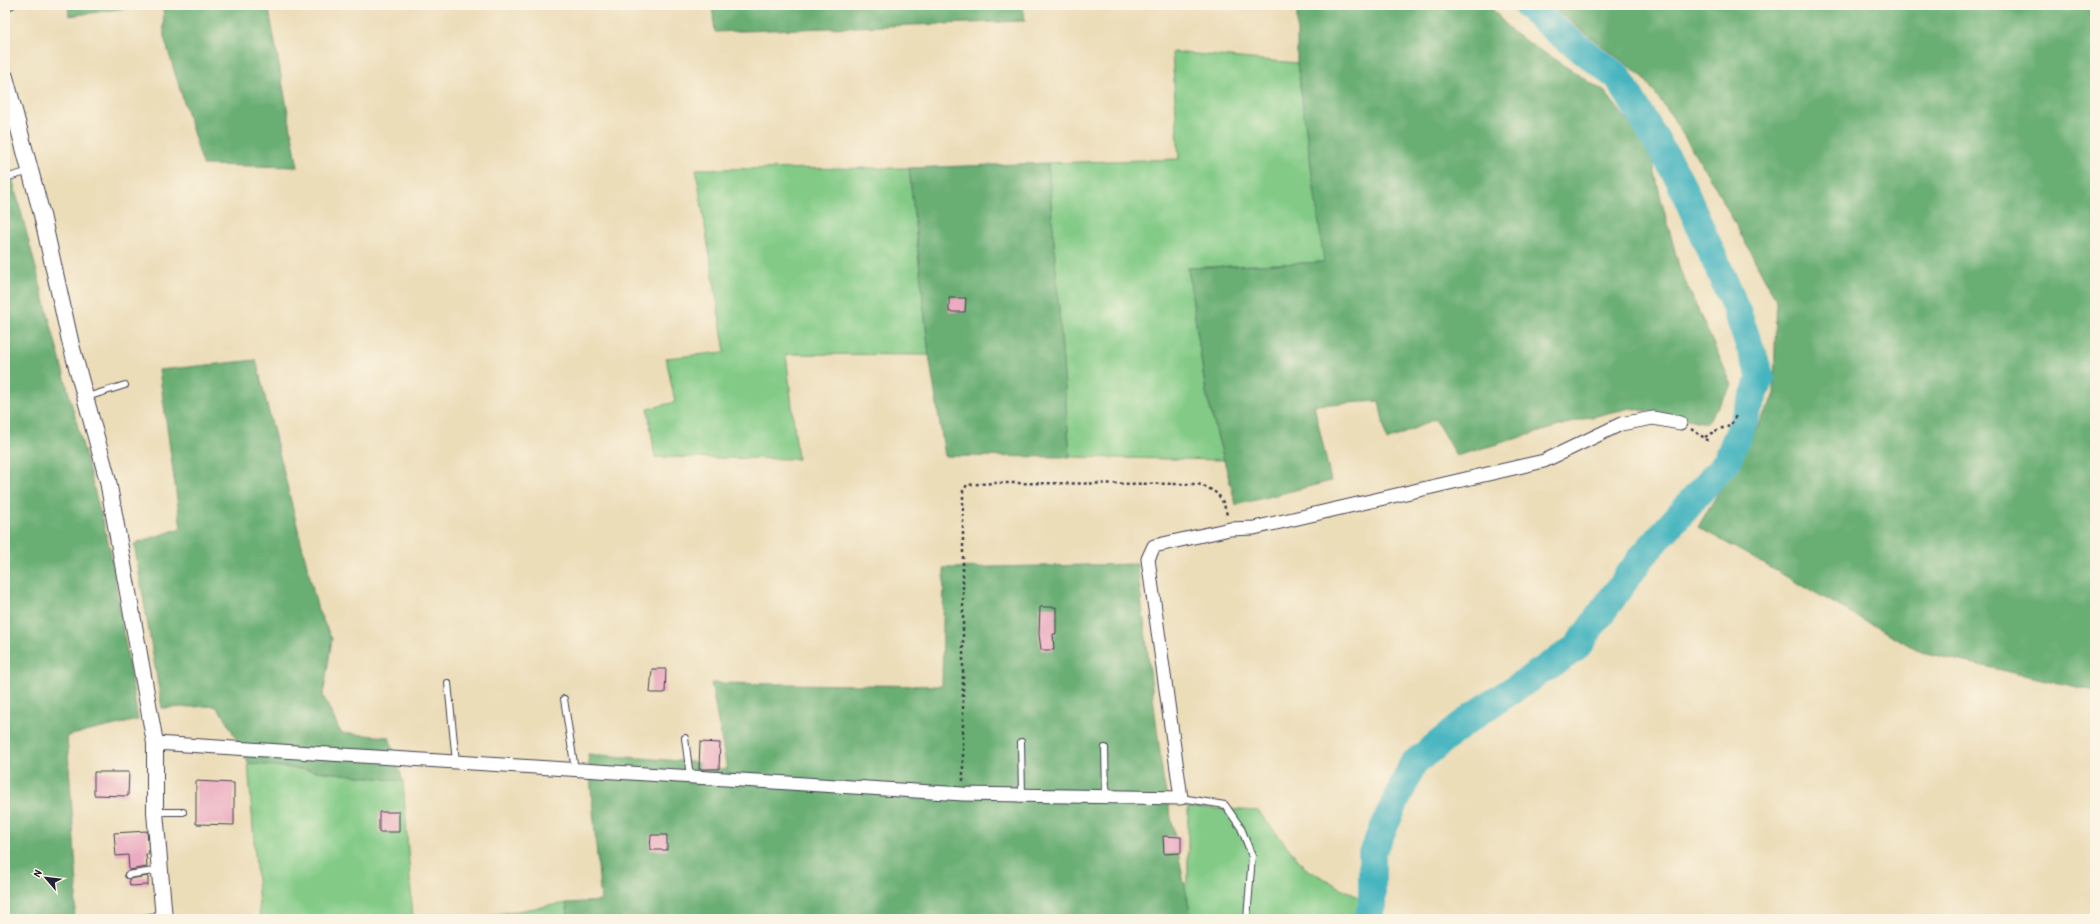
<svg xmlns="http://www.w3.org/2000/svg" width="2100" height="924" font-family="'Patrick Hand',sans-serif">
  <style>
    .green { fill: #82ca86; stroke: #527660 }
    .forest { fill: #69ae73; stroke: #466857 }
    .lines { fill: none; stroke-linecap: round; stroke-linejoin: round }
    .river { stroke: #46b5c0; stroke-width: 28 }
    .building { fill: #ebacc1 }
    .service-casing { stroke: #403e4e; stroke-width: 8 }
    .minor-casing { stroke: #403e4e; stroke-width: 15 }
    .tertiary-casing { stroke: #403e4e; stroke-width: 18 }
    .path { stroke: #403e4e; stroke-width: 2.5; stroke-dasharray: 3 3; stroke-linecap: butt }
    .service { stroke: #fff; stroke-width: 6 }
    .minor { stroke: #fff; stroke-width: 13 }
    .tertiary { stroke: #fff; stroke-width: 16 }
  </style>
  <rect width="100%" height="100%" fill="#fcf5e5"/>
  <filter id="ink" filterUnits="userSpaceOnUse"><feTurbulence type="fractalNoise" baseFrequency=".025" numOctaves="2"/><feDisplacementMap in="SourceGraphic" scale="8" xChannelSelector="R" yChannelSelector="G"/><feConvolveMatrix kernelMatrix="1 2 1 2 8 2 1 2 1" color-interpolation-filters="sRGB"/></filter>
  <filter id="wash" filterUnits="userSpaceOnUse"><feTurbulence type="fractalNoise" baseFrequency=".012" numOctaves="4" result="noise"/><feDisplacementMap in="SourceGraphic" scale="16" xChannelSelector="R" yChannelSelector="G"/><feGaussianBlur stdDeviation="0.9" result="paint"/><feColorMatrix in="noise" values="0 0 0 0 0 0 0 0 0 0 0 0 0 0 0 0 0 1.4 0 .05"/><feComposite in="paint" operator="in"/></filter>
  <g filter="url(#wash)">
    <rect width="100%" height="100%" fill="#ecddb9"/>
    <path class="green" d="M1172,52L1297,63L1325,262L1188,268L1206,393L1224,460L1070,457L1048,163L1179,159Z
      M909,168L929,355L786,354L798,459L655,457L648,409L675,402L666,358L725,352L696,169Z
      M248,763L403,781L413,919H260Z
      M1188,807L1258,811L1305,868L1372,905L1368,919H1156L1163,902L1188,882Z
      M566,903L569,919H492V915Z"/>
    <path class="forest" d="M68,5H150L69,16Z
      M163,5H268L298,167L203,165L164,37Z
      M712,5H1023L1025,21L715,32Z
      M1297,5H1489L1512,32L1605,92L1650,150L1660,195L1680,270L1732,385L1707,423L1630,408L1587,418L1456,456L1435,419L1387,441L1379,401L1314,405L1331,481L1236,505L1206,393L1188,268L1324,262L1297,63Z
      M1552,5H2095V691L1921,652L1698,527L1774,397L1776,300L1716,188L1671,115L1643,77L1557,12Z
      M5,151L110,549L138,720L67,736L77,885L74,919H5Z
      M1048,163L1070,457L945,456L929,355L909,168Z
      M256,360L318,610L332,639L323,696L341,733L389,737L403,781L248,763L225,717L215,706L162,708L134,544L181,528L159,370Z
      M1137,564L1163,778L1190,912V919H569L566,903L601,901L588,754L693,762L727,770L711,683L942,686L944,568Z"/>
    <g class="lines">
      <path class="river" d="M1368,919L1372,905V853L1413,764L1473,716L1576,648L1641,558L1727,461L1761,378L1735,306L1679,179L1618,77L1554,29L1527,5"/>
    </g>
    <g id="blocks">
      <path class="building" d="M949,298H966L965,312H949Z
        M1040,607H1056V634H1053L1054,650H1041L1039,634Z
        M652,669H666L665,693H650Z
        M700,742L720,743L719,769H699Z
        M94,772H129L128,796L94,795Z
        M196,781L234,783V825L196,824Z
        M379,812H399V832H379Z
        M147,831L149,854H146L147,867L129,870L128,855L116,856L114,833Z
        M651,835H667V850H650Z
        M1163,836L1181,837V853L1164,854Z
        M148,876V885L130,886L129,879Z"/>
    </g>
  </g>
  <g filter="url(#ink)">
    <use href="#blocks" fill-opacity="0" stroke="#403e4e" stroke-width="1"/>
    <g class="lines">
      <defs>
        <path id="service" d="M5,8L12,5
          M5,178L30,171
          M87,397L125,385
          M448,683L456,762
          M564,699L575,770
          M685,738L690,777
          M1021,742L1022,795
          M1105,748L1106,797
          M1181,798L1225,805L1241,828L1252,856L1247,919
          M155,812H183
          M128,875L160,870
          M138,919L164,915"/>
        <path id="minor" d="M155,743L963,794L1181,798L1148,559L1154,546L1230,529L1254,528L1544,461L1621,424L1653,418L1680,423"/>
        <path id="tertiary" d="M5,77L42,215L71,345L108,481L155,743V812L164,919"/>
      </defs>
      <use href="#service" class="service-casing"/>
      <use href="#minor" class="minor-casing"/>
      <use href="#tertiary" class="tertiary-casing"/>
      <path class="path" d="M1691,429L1709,441
        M1705,437L1719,429L1730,426L1736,416
        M963,781V491L967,485L993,483L1198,484C1217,491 1222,495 1227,515"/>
      <use href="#service" class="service"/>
      <use href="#minor" class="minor"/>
      <use href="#tertiary" class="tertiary"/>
    </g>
  </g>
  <rect width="2100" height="924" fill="none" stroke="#fcf5e5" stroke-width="20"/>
  <g transform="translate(46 878) rotate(298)" stroke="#fcf5e5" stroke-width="3" paint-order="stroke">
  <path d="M0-3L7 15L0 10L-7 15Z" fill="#22223b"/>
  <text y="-6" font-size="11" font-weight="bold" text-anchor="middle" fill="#22223b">N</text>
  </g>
</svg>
